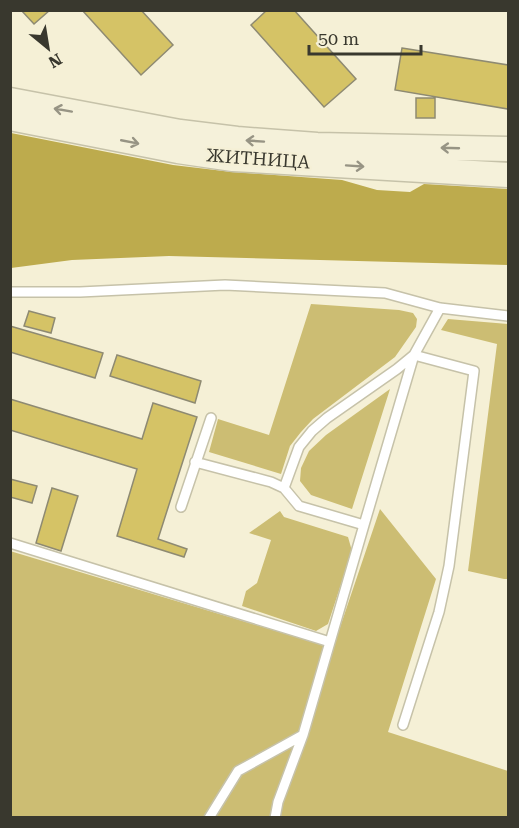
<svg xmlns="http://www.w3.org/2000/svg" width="519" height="828" font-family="'Roboto Serif',serif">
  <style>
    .green { fill: #ccbd73 }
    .forest { fill: #bdab4d }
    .building { fill: #d5c366; stroke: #8e8a72; stroke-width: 1.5 }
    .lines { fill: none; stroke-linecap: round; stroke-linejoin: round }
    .lane-casing { stroke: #c6c2a9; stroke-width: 12 }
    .secondary-casing { stroke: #c6c2a9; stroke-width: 27 }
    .lane { stroke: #fff; stroke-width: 9 }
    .secondary { stroke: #f5f1da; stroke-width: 24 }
    .oneway { stroke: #979484 }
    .labels { text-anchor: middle; stroke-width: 5; stroke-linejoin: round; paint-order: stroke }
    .street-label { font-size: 18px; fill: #39382e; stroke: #f5f0d6 }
  </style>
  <rect width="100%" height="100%" fill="#f5f0d6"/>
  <path class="green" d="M311,304L399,310L413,313L417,319L416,327L395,357L313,419L301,432L290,446L281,474L209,452L218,419L269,435Z
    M448,319L508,324V579H504L468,571L497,344L441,330Z
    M390,389L352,509L311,495L300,481L301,468L309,451L326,435Z
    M380,509L436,579L388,732L508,771V817H11L10,551L333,648Z
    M280,511L284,517L348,537L352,551L328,624L316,631L242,606L246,591L257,583L271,540L249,533Z"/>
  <path class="forest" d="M11,133L173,165L232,172L342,180L377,190L410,192L424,184L508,189V265L169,256L72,260L11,268Z"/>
  <path class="building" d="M21,10H50L34,24Z
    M82,10H141L173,45L141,75Z
    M267,10H294L356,79L324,107L251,25Z
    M402,48L508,65V109L395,90Z
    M416,98H435V118H416Z
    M29,311L55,318L51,333L24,326Z
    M10,326L103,353L95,378L10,352Z
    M117,355L201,381L195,403L110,376Z
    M10,399L142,439L153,403L197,417L158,539L187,549L184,557L117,536L137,469L10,430Z
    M10,479L37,486L32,503L10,497Z
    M52,488L78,496L61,551L36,543Z"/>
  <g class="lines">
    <defs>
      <path id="lane" d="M10,292H80L225,285L385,293L440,308L508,316
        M195,462L271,482L284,488L299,506L364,525L414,355L440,308
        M284,488L299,447L312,431L327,418L397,369L414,355L474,371L449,566L439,612L403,725
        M181,507L211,418
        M10,543L330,642
        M209,818L238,771L303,735L364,525
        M275,818L278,802L303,735"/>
      <path id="secondary" d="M10,100L180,132L237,139L317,145L508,149
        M10,118L178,151L233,159L508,175"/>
    </defs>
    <use href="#lane" class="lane-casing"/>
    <use href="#secondary" class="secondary-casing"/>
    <use href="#lane" class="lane"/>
    <use href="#secondary" class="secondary"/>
  </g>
  <defs><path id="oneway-shaft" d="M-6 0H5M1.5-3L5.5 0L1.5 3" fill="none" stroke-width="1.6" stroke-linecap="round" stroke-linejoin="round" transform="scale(1.5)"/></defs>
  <g class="oneway">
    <use href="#oneway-shaft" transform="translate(63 110) rotate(-170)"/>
    <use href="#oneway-shaft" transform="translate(255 141) rotate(-176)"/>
    <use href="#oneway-shaft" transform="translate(130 142) rotate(11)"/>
    <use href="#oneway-shaft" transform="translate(450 148) rotate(-178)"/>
    <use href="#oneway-shaft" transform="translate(355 166) rotate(4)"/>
  </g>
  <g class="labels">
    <g class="street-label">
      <text transform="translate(258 159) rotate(4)" y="6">ЖИТНИЦА</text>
    </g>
  </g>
  <rect width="519" height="828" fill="none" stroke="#39382e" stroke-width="24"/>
  <g transform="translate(48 48) rotate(150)" stroke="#f5f0d6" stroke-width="4.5" paint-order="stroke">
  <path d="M0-4.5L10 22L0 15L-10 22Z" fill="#39382e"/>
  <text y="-9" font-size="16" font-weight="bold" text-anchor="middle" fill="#39382e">N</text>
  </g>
  <path d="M309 45v9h112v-9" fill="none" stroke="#39382e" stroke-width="3"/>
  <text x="318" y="45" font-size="18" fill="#39382e" stroke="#f5f0d6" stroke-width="4.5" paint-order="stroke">50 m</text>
</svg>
